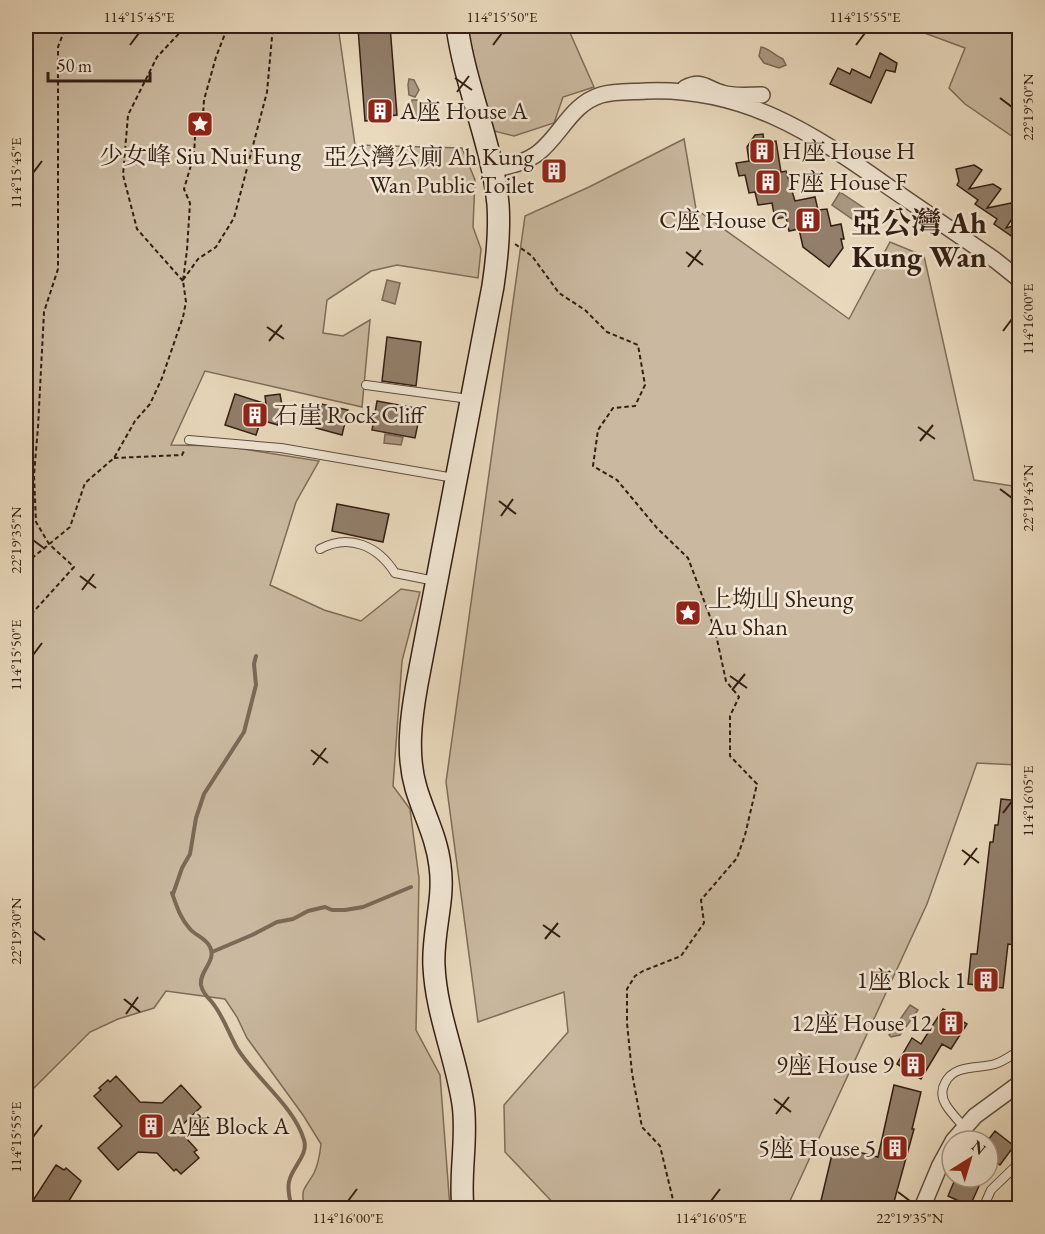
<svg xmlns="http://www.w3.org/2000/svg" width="1045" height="1234" font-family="'EB Garamond','Noto Serif TC',serif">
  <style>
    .green { fill: #cab9a0; stroke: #7e6c59; stroke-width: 1.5 }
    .water { fill: #ab9983; stroke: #7b6856; stroke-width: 1.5 }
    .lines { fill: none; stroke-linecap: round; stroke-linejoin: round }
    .stream { stroke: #7b6856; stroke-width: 4 }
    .building { fill: #927f6b; stroke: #331e12; stroke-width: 1.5 }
    .lane-casing { stroke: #604d3d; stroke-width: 10 }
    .street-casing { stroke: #604d3d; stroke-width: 18 }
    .secondary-casing { stroke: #331e12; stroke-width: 24 }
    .path { stroke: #331e12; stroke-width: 2; stroke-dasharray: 4.5 3; stroke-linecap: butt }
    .lane { stroke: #f1e6d4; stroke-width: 8 }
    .street { stroke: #f1e6d4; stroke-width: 15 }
    .secondary { stroke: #f1e6d4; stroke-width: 21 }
    .ticks { fill: none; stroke: #331e12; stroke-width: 2 }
    .labels { text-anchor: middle; stroke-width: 5; stroke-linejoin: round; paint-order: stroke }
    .poi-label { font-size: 24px; fill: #331e12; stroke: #f1e6d4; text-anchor: start }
    .district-label { font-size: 30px; font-weight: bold; fill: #331e12; stroke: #f1e6d4 }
    .neatline { fill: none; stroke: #331e12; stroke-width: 2 }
    .ticks-label { font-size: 15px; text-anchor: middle; fill: #331e12 }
  </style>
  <rect width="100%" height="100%" fill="#e9d9bd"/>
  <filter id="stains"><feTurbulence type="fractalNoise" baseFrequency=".00333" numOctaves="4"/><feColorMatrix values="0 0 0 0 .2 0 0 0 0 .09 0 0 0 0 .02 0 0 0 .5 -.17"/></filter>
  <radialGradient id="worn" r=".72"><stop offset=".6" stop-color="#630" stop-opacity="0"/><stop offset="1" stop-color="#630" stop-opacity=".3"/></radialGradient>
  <path class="green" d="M26,26H338L355,145L462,148L475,180L473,227L481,249L478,278L397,265L371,271L327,300L323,333L343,336L370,320L362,407L205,371L171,445L224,446L319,461L296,502L270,585L324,610L361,621L401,589L420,592L402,661L393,786L410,809L419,878L416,1030L440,1075L450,1208H304C301,1186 304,1191 314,1173C318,1165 320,1153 321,1144L303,1115L247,1038L237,1017L225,999L166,991L154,1008L118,1019L90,1032L26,1096Z
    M467,26H567L594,87L563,97L554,123L514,136L490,130L475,76Z
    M961,26H1019V141L965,104L949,88L965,48L927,34Z
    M684,139L696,209L849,319L890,242L924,256L974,480L1019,487V765L977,763L927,904L789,1203L790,1208H558L505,1152L504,1105L568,1032L564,992L478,1022L446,782L525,216L589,187Z"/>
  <path class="water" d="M761,47C769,48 774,55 783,59L786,65L779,68L764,63L759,56Z
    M409,79L414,80L419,90L415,97L409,95L408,85Z
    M412,100H417L421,108L419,117L413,115L410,110Z
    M840,192L864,208L855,221L832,205Z
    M387,280L400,283L395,304L382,300Z
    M385,434L403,437L401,445L384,443Z
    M910,1005L918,1010L900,1035L891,1037L889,1035Z"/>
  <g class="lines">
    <path class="stream" d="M172,893C177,907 180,918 190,929C196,936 206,938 210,947C217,961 199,971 201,985C202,991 207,997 211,1001C223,1015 228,1032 237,1048C256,1079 294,1106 304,1140C309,1155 291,1168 289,1182C287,1190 290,1200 292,1208
      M173,894L182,868L190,854L196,818L204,794L244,732L256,685L254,664L256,656
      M212,952L252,935L277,922L293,919L308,911L325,907L332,910H345L363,907L411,887"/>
  </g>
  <path class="building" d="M371,26H390L397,115L389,116V119L365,121L358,28L371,27Z
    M880,53L897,63L895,72L886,70L871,103L830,84L838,68L850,74L852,69L870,78Z
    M763,134L764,143L776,141L781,172L786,171L795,201L815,197L818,210L827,209L831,226L841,224L844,239H841L843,248L829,267L803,247L799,229L789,231L786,217L775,219L772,203L758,205L755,192L749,193L745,175L739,176L736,163L749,161L747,147L755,135Z
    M974,165L982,170L969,189L993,184L1001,189L987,208L1011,203L1019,208L1006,228L1020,224V242L994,224L997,219L975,204L978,200L957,185L959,181L956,169Z
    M387,337L421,342L416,386L382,381Z
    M235,394L266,404L265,396L280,394L283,411L278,425L261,420L256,435L225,425Z
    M377,401L421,409L415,438L372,430Z
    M321,404L348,410L342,435L316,428Z
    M337,504L389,514L383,542L332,531Z
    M1001,799L1020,801V907L1014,945L1008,944L1003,988L968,984L971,954H977L990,842H993L995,825H998Z
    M943,1009L967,1024L951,1049L942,1044L921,1079L897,1064L912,1038L921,1044Z
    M116,1076L140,1102L162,1103L181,1085L201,1107L178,1129L197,1150L194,1152L199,1158L181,1174L176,1169L174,1171L157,1153L138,1152L118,1170L98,1148L122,1126L94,1096L101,1090L99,1088L108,1080L110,1082Z
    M894,1085L921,1092L912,1129H914L892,1209H819L834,1146L878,1157Z
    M995,1131L1014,1146L1000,1165L996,1162L988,1172V1140Z
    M56,1165L64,1170L66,1168L81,1181L64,1209H26V1194L34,1199Z
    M956,1177H983L970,1206L948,1196Z"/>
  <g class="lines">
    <defs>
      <path id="lane" d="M366,385L469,399
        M189,440L281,448L454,478
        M320,549C349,533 378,546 395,573L435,581
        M964,1127C958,1120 951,1113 946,1105C942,1098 941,1090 945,1083C954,1064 978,1069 995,1064C1004,1061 1012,1055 1020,1050
        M983,1208L991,1190L1020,1162"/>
      <path id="street" d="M685,88C703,79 706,89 722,93C735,97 749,95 762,95
        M492,170C508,166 525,163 538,153C561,135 571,104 601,95C615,91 631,92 646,91C742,87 811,132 886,185C922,210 959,235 995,260L1020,280
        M953,1141L975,1116L1020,1083
        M922,1208L940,1165L952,1143"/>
      <path id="secondary" d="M457,26C465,86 492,143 498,204C500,232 497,259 493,286L417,684C411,718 406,754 416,788C424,815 437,838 440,866C445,900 432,932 434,966C436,1013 456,1057 463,1104C468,1138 459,1174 463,1208"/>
    </defs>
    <use href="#lane" class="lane-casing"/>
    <use href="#street" class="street-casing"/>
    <use href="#secondary" class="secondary-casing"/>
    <path class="path" d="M515,244L532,256L559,293L585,310L607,332L638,345L645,385L635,406L613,408L598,430L593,466L617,480L657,528L688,558L715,630L726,681L739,697L730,716V756L757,784L745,835L737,858L701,900L704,923L681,956L643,971L635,976L627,989V1023L632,1073L642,1127L660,1146L675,1208
      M183,280L198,259L216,247L234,218L267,92L273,26
      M183,281L137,229L123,175L128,115L157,57L186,26
      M114,458L182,455L185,449
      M26,563L70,527L85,483L114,458L135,421L150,404L162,378L183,317L186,302L183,281L187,250L190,203L184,189L194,155L195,137L203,115L204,100L216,57L228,26
      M26,620L74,567L49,544L36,522L34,475L38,427L44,312L58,269V47L66,26"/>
    <use href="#lane" class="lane"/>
    <use href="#street" class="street"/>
    <use href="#secondary" class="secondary"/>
  </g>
  <path class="ticks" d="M130,45L139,33M493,45L502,33M856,45L865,33M455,78L472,90M457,92L469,76M1000,98L1012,107M33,173L42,161M686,252L703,265M688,267L701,250M267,327L284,339M1003,331L1012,319M269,341L282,325M918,427L935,439M920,441L933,425M1000,489L1012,498M499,501L516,514M501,516L513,499M33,540L45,549M80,576L96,588M82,590L94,574M33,655L42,643M730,676L747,688M732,690L745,674M311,750L328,763M313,765L326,748M1003,813L1012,801M962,850L979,863M964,865L977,848M543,925L560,937M33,931L45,940M545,939L558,923M124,999L140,1012M126,1014L138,997M774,1099L791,1112M776,1114L789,1097M33,1137L42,1125M898,1192L910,1201M348,1201L357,1189M711,1201L720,1189"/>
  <defs>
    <symbol id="building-square" viewBox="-11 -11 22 22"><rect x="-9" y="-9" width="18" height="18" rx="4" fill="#8f2418" stroke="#f1e6d4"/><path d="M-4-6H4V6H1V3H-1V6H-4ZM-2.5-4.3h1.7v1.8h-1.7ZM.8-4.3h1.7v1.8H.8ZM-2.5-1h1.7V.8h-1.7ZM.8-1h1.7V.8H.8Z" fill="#fff"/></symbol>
    <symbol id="sight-square" viewBox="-11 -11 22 22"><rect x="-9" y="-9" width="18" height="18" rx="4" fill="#8f2418" stroke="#f1e6d4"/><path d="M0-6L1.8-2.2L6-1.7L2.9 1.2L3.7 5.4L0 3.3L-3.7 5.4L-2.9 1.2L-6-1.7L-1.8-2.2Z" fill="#fff"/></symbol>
  </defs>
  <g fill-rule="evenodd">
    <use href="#building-square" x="365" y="96" width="30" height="30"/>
    <use href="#sight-square" x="185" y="109" width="30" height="30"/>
    <use href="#building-square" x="747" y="136" width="30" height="30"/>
    <use href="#building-square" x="539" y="156" width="30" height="30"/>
    <use href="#building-square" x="753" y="167" width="30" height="30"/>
    <use href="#building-square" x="793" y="205" width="30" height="30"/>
    <use href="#building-square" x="240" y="400" width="30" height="30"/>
    <use href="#sight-square" x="673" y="598" width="30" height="30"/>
    <use href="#building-square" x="971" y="965" width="30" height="30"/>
    <use href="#building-square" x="936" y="1008" width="30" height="30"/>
    <use href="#building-square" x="898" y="1050" width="30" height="30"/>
    <use href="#building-square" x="136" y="1111" width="30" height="30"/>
    <use href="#building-square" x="880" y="1133" width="30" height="30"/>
  </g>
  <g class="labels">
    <g class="poi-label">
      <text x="400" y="119">A座 House A</text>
      <text x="782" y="159">H座 House H</text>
      <text x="200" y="164" text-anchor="middle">少女峰 Siu Nui Fung</text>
      <text x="534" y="165" text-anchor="end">亞公灣公廁 Ah Kung<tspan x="534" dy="28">Wan Public Toilet</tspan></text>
      <text x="788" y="190">F座 House F</text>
      <text x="788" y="228" text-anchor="end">C座 House C</text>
      <text x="274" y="423">石崖 Rock Cliff</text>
      <text x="708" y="607">上坳山 Sheung<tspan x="708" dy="28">Au Shan</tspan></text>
      <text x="966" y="988" text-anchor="end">1座 Block 1</text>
      <text x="932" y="1031" text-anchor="end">12座 House 12</text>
      <text x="894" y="1073" text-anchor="end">9座 House 9</text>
      <text x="170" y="1134">A座 Block A</text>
      <text x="876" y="1156" text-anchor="end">5座 House 5</text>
    </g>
    <g class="district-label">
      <text x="919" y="233">亞公灣 Ah<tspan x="919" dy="34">Kung Wan</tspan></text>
    </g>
  </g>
  <rect width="1045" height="1234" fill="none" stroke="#e9d9bd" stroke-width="66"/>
  <g transform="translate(970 1159) rotate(37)"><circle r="28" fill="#f1e6d4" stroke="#a59686" stroke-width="1.5"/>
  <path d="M0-4.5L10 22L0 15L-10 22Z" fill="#8f2418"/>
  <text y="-9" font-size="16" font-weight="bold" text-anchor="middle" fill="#331e12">N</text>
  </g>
  <path d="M48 72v9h102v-9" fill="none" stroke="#331e12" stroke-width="3"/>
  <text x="57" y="72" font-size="18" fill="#331e12" stroke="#f1e6d4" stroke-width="4.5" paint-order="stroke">50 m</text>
  <rect x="33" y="33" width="979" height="1168" class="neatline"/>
  <g class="ticks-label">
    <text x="139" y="22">114°15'45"E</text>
    <text x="502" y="22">114°15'50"E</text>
    <text x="865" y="22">114°15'55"E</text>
    <text transform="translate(1028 107) rotate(-90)" y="5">22°19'50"N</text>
    <text transform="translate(16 173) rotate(-90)" y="5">114°15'45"E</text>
    <text transform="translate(1028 319) rotate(-90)" y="5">114°16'00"E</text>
    <text transform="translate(1028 498) rotate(-90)" y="5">22°19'45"N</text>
    <text transform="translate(16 540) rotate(-90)" y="5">22°19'35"N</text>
    <text transform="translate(16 655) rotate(-90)" y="5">114°15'50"E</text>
    <text transform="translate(1028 801) rotate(-90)" y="5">114°16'05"E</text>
    <text transform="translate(16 931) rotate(-90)" y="5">22°19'30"N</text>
    <text transform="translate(16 1137) rotate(-90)" y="5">114°15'55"E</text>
    <text x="348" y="1223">114°16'00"E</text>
    <text x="711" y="1223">114°16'05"E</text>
    <text x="910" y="1223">22°19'35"N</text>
  </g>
  <rect width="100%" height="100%" filter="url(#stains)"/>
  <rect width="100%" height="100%" fill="url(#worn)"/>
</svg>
